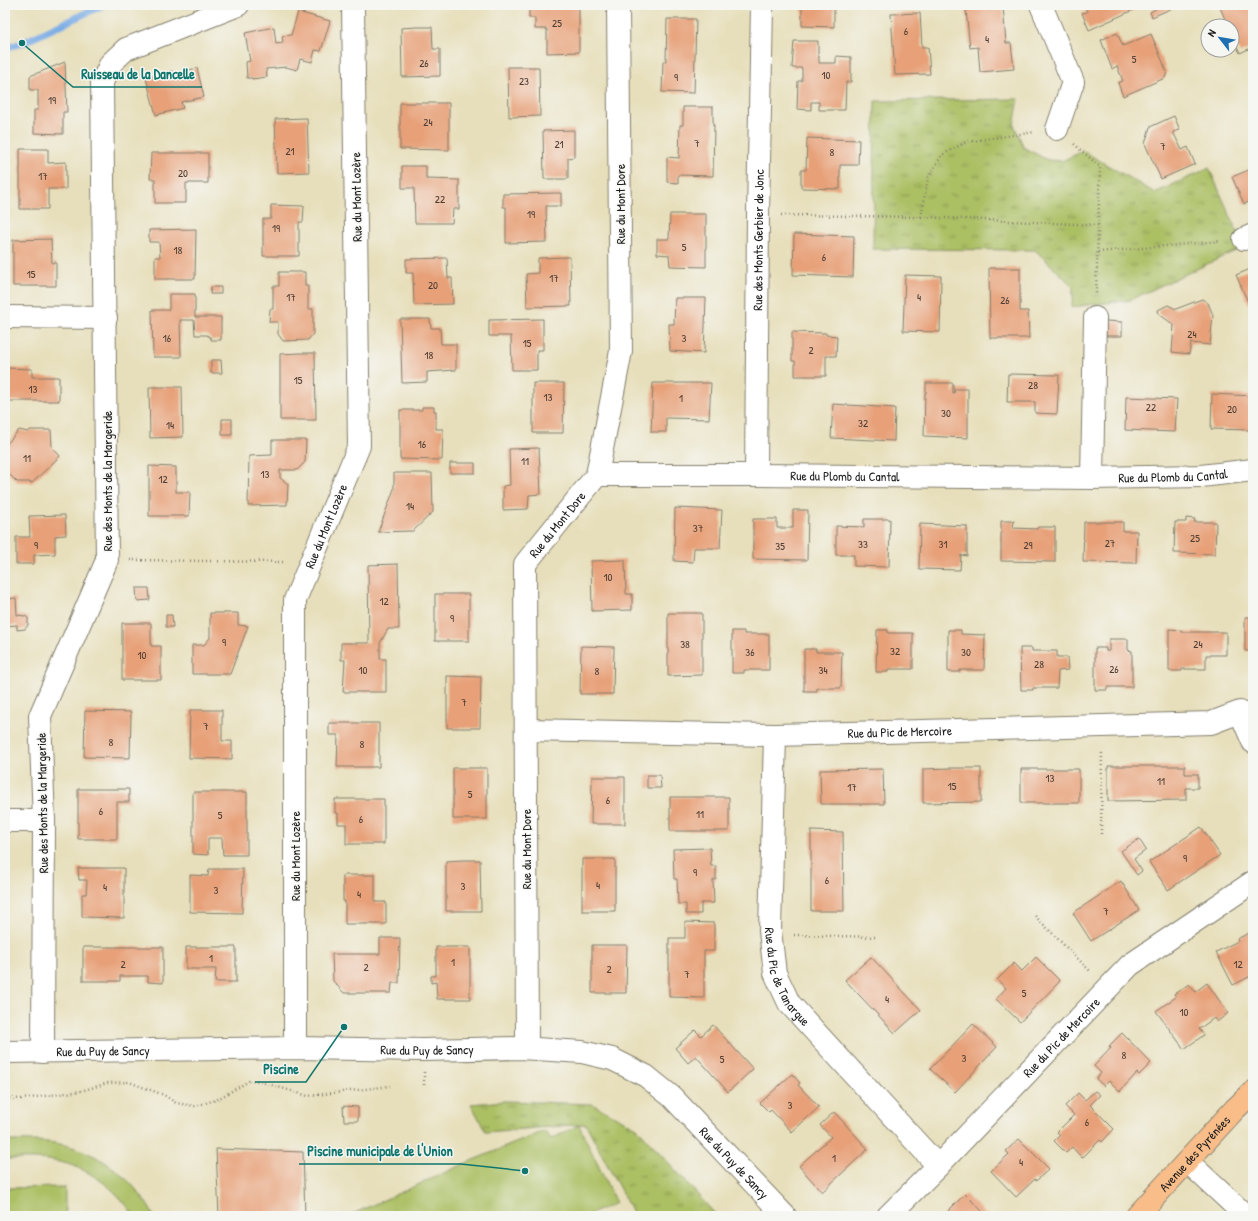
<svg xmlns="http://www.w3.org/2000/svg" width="1258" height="1221" font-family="'Patrick Hand',sans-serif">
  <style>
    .park { fill: url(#park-tufts); stroke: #646e40 }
    .pitch { fill: #abbf63; stroke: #646e40 }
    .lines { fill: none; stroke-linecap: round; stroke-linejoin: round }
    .stream { stroke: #79ace5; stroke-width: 7 }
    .building { fill: #e7a078 }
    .minor-casing { stroke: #827e6c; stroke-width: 24 }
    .major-casing { stroke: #827e6c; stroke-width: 24 }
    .path { stroke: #827e6c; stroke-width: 2.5; stroke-dasharray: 1 3; stroke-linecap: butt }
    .minor { stroke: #fff; stroke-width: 22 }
    .major { stroke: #f8bd89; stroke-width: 22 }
    .labels { text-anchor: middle; stroke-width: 3; stroke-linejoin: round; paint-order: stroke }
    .number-label { font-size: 11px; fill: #4f3d33 }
    .street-label { font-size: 13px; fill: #1c1c1c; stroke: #f6f6f2 }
    .leader { fill: none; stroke: #0f766e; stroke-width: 1.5 }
    .callout-dot { fill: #0f766e; stroke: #f6f6f2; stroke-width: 1.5 }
    .callout-label { font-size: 14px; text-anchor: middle; font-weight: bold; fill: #0f766e; stroke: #f6f6f2; stroke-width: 3; stroke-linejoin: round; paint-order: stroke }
  </style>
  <defs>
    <pattern id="park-tufts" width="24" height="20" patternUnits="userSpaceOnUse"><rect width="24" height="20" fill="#abbf63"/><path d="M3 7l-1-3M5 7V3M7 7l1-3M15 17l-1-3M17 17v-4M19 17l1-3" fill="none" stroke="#8a9a51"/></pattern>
  </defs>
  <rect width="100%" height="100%" fill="#f6f6f2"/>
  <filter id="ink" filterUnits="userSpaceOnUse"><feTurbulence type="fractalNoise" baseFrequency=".025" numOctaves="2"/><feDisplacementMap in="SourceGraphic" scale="8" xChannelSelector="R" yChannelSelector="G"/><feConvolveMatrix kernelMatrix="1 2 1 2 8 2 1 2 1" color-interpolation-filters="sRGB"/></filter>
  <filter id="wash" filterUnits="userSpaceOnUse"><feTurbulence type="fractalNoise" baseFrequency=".012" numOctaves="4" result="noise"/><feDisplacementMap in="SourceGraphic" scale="16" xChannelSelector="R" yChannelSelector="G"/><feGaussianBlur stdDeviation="0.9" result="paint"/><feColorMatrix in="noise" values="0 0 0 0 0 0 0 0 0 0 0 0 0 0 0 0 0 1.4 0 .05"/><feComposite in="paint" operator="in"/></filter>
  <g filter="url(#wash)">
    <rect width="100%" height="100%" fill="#e7dfbb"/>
    <path class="park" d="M1019,99L1014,125L1024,148L1048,160L1062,161L1083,151L1155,193L1209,168L1244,247L1130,300L1072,307L1073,286L1035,250L873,249L875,101Z
      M505,1101L592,1104L637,1128L717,1216H634L586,1124L486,1132L471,1104Z"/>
    <path class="pitch" d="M579,1125L616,1203L586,1216H348L473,1160L545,1131L551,1139Z
      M5,1141C23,1141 42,1140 60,1144C101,1152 135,1180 154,1216H134C116,1188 88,1167 55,1161C38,1158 22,1159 5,1159Z
      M65,1187V1216H5V1188Z"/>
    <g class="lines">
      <path class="stream" d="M5,48L22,43L103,5"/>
    </g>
    <g id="blocks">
      <path class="building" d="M529,5H579V52L547,53V29H535V18H529Z
        M802,5H834V27L802,26Z
        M1084,5H1137L1138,8L1089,30L1082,13L1087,12Z
        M1157,5H1172L1173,8L1152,17L1150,12L1157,8L1156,6Z
        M1219,5H1253V47L1240,53L1232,35V26H1228Z
        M1003,6L1006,43H1011L1014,69L980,72L978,47L970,48L966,10Z
        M298,12L330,21L321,51L315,50L312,62L300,59L297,70L286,67L266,69L267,77L252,79V78H247L246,62L250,61L245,33L274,27L276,44L283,43L282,36L291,35Z
        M920,13L922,47H928L930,74L895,75L891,14Z
        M667,19H696L694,93L662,92L663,61H666Z
        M416,27H432L433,49H440V76L402,77L401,28Z
        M1117,33L1123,46L1151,34L1167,72L1165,78L1123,96L1118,83L1123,81L1117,66L1112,69L1101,40Z
        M794,41H818V56H819V63H836V56L851,57V82H846L845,110H819V102H811V110L797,109L798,81H802V68H792Z
        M65,62L67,112H63V134L34,133V110H38V90H30V76Z
        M508,67H539L540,116L509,117Z
        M197,68L204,97L181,102L183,108L156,115L146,78L172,71L173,74Z
        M400,103H449V150L400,149Z
        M683,107H713V126L714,125L713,176L678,175V183L667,182V157L679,158L680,125H683Z
        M1174,116L1180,130L1173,132L1182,150L1188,147L1195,164L1161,179L1145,144L1150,127Z
        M307,118L309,172L277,173L275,119Z
        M574,130V157L568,158V179H544L543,131Z
        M807,138L859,140L858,165H840V189L801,188V170H806Z
        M20,149H48V163L66,162V189H48V209H20Z
        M151,153H208V183H186V203H155V179H150Z
        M402,166H426V179L459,180V209H453L452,223H415L414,188H402Z
        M1253,168V200L1244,204L1232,177Z
        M561,193V206H546L547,242L506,243V207H503V194Z
        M271,205L304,206L303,222H299V256H263V219H271Z
        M670,214H706V267L670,266L669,255L657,254V239H669Z
        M196,229L195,279H155V257H160L159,242H149V230Z
        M794,234L854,236L853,277L793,275Z
        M51,239L52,263L56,262V286H13V240Z
        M570,257L571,306L527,307L526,274L538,273V258Z
        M447,258L448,278H452L453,304L414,305L413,273H406V259Z
        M989,268H1020V311H1028L1029,338H990Z
        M1253,268V313L1236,275Z
        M279,272H305V286H308V309H313V334L308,340L283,341L278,334V322H269L270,309H273V286H279Z
        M905,275L941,276L940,332L903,331Z
        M211,287H221V294H210Z
        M169,294H195V317H221V340H211V338L207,335H195L194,320H180L181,357H153L152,310H169Z
        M675,298H706L704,353L670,351L669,324H674Z
        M1202,299L1208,303L1213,315L1210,345L1191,343L1189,354L1172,352L1174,325L1159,314L1158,310L1168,305L1176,309Z
        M400,319H430L431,328H440L441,344H456V370L427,372V382L402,383Z
        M543,319V350H537V370H512L511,336H489V320Z
        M1106,321L1122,322V336H1106Z
        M792,332L826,333V335L837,336L836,356H826V376H795V361H792Z
        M301,353H315L316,420H280V354Z
        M211,360H221L222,373H211Z
        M6,368L32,369V377H59V401H6Z
        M1008,374L1059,375L1057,414L1035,413V402H1007Z
        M533,383H564L563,433H533Z
        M653,383H711L709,419L666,418V432H651Z
        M926,383H953V393H954L955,389H968V438L924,436L925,393H926Z
        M149,387H182L183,437L150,438Z
        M1212,394L1253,396L1251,422L1252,430L1211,429Z
        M1126,397L1177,399L1175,432L1125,430Z
        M833,404L895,408L894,441L831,438Z
        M422,407H434V411H436V429H443L442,460L400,459V410H422Z
        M222,419H232V435H222Z
        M19,430L28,432L30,430H51L52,447L60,456L32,483L29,482H17L5,470V446Z
        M272,440H306L305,462L297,470H280V478L288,484L287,505L248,506L249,456L272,455Z
        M539,448L541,494L529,495L528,509L503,510V486L510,485L509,449Z
        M450,463H475V473H450Z
        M149,466L176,467V492H190L189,516H149Z
        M394,473H432L433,512L413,531L378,532L394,489Z
        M675,508L722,510L720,548H694L693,562L674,561Z
        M793,510H808L807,560L753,559V519H777V528H793Z
        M65,515L66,535L55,536V554L34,555V564H16V537H30L29,516Z
        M1186,518L1195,519L1194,522H1216L1215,554L1174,553L1175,522H1186Z
        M864,519H890L889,567L854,566V555H836V526L864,527Z
        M1001,521H1014L1013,528L1037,529L1038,527H1055V562L1001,561Z
        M1084,522H1123V531H1137L1136,563L1083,562Z
        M920,524L967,526V556L961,555L960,570L919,569Z
        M625,560L626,594H632V610L592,611L591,561Z
        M398,564L399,629H388L380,643V659H386V692H343L345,660H341V643H369L368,565Z
        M136,588H149L150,600L137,601Z
        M435,594H469V641H435Z
        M16,598L17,615L25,616L28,618V625L25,629L17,630V625L5,626V599Z
        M210,613H238V625L248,626L230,674H192V645H204L210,638Z
        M668,613H702V675L668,676Z
        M166,615H172L173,627H166Z
        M1245,617H1253V651H1245Z
        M122,623H151V646H161V680H122Z
        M1169,629L1181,630V632H1226V655H1206V669H1182V671H1169Z
        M877,630H888V633H913V669H888V672H876Z
        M948,630H961V634L985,635L984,670H960V672H948Z
        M732,631H744V634H769V670H744V673H732Z
        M1109,639H1128V650L1132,651V687H1107V690H1095V648H1106V651H1109Z
        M581,646L614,647L613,694H580Z
        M1020,648H1032V651H1057V657H1067L1068,670L1058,671L1057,688H1033V690H1021Z
        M804,649H816V652H842L841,688H817V691H804Z
        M447,676L481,677L480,728H447Z
        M190,710H222V741H232V759L189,758Z
        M85,711L131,712L130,758L84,757Z
        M329,723H379V767H337L338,735H329Z
        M1108,766H1185V774H1198V788H1186V800L1108,801Z
        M453,768H487V819H453Z
        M951,768H981V802L923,803V769Z
        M883,769L884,804H821L820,770Z
        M1021,769H1079V803H1021Z
        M647,775H660L661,788H647Z
        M592,777H625V824H591Z
        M78,789H129V802H117V839H78Z
        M193,792H247V855H223L222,838H208V855L193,854Z
        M670,797H729V831H670Z
        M335,799H384V844H346V824H338V813H335Z
        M1201,827L1220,855L1168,890L1149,862Z
        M811,831L843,832L844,911H811Z
        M1139,839L1146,850L1134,859L1142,871L1137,875L1121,851Z
        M710,848L711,866H716V880H713L714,903H701V914H686V904H678L677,879H674L673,849Z
        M582,859H615V911H582Z
        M463,860H480L481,911H446V861Z
        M78,868H124V918L82,917V894H86L87,880H79Z
        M209,869H243L242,913L190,912V875L208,876Z
        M343,875H375V902H386V924H345V901H343Z
        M1121,881L1139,910L1091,941L1073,913Z
        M685,922L714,923V951H704V998L669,997V938H685Z
        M1253,931V975L1233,985L1216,952L1238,941L1237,939Z
        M380,938H400L399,983H392L391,993H344L333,981L332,954H380Z
        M592,945H627L626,993H592Z
        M83,947H163V983L148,982V976H120V981H83Z
        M186,947H236V982H215L216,969H186Z
        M436,947H470V999H437L436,982L431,983V976H436Z
        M871,957L921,1010L895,1033L845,980Z
        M1036,957L1060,981L1020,1022L996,999L1006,988L997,980L1014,963L1022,971Z
        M1207,983L1228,1013L1217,1022L1214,1018L1199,1029L1204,1035L1184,1049L1156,1011L1176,997L1174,994L1189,984L1195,992Z
        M973,1024L997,1047L955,1092L930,1069Z
        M713,1025L753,1069L728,1092L696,1056L688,1063L675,1048L695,1030L701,1036Z
        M1122,1033L1151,1063L1139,1075L1137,1073L1120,1091L1109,1081L1104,1086L1096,1079L1101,1073L1094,1066L1111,1048L1109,1046Z
        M792,1074L800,1083L798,1085L819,1107L792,1132L771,1110L769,1112L760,1103Z
        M1095,1091L1100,1095L1090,1105L1114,1129L1102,1142L1100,1140L1082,1158L1072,1147L1066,1153L1054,1141L1060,1135L1057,1132L1074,1115L1065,1106L1078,1093L1085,1100Z
        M343,1106L358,1107V1121H344Z
        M834,1112L868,1149L822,1192L799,1166L831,1137L820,1125Z
        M1019,1139L1049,1169L1036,1181L1035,1179L1016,1197L991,1171L1009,1154L1006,1151Z
        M216,1149L303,1152L305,1216H219Z
        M965,1194L987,1216H943Z"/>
    </g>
  </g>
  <g filter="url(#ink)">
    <use href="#blocks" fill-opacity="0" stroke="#827e6c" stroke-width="1"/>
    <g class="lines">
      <defs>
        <g id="minor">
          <path d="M1041,5L1073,82L1057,129"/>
          <path d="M1244,239L1253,235"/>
          <path d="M5,317L106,318"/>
          <path id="s1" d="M597,475H756L1092,478L1201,476L1253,470"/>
          <path id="s2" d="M756,475L758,215L762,5"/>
          <path d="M1092,478L1095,318"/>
          <path id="s3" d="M526,730L775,735L1211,723L1240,712L1253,742"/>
          <path id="s4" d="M775,735L770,931L775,973L789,1003L938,1166"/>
          <path d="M5,821H44"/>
          <path id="s5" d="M295,1048V600L359,446L353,5"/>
          <path id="s6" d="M527,1048L525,564L597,475L621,351L618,5"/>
          <path id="s7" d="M5,1052L295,1048L423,1050L521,1048L582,1052L612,1059L646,1076L672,1097L785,1216"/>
          <path d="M43,1052L44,821L40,716L107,560L102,82L111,63L126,49L238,5"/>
          <path d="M1188,1162L1246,1216"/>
          <path id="s8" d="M888,1216L938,1166L1130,965L1253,882"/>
        </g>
        <g id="major">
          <path id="s9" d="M1137,1216L1235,1109L1253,1092"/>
        </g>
      </defs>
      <use href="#minor" class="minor-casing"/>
      <use href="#major" class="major-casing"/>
      <path class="path" d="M1074,144L1100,167L1096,295
        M781,215L921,217L1098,225
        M921,217L928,178L942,155L966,142L1035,132
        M1098,252L1221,241
        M130,560L285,562
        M1101,834L1102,750
        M1035,916L1091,972
        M794,935L878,937
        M424,1072V1086
        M5,1098L22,1099L81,1091L108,1083L129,1082L164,1095L176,1103L195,1106L216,1100L249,1081H258L308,1096L390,1086
        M1109,1216L1114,1211"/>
      <use href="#minor" class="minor"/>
      <use href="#major" class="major"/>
    </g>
  </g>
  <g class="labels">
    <g class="number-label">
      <text x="557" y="27">25</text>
      <text x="906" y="35">6</text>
      <text x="987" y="43">4</text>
      <text x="1134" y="63">5</text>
      <text x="424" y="67">26</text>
      <text x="826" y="79">10</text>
      <text x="676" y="81">9</text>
      <text x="524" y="85">23</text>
      <text x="52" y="104">19</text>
      <text x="428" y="126">24</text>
      <text x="697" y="147">7</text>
      <text x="559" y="148">21</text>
      <text x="1163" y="150">7</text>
      <text x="290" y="155">21</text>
      <text x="832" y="156">8</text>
      <text x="183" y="177">20</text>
      <text x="43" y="180">17</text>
      <text x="440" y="203">22</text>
      <text x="531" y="218">19</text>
      <text x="276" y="232">19</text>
      <text x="684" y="251">5</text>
      <text x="178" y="254">18</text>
      <text x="824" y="261">6</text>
      <text x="31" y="278">15</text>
      <text x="554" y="282">17</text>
      <text x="433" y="289">20</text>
      <text x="291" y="301">17</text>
      <text x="919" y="301">4</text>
      <text x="1005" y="304">26</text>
      <text x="1192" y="338">24</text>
      <text x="167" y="342">16</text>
      <text x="684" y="342">3</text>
      <text x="527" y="347">15</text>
      <text x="811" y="354">2</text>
      <text x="429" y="359">18</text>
      <text x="298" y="384">15</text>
      <text x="1033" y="389">28</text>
      <text x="33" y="393">13</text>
      <text x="548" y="401">13</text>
      <text x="681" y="402">1</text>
      <text x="1151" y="411">22</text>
      <text x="1232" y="413">20</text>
      <text x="946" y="417">30</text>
      <text x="863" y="427">32</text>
      <text x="170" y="429">14</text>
      <text x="422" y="448">16</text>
      <text x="27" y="462">11</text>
      <text x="525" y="465">11</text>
      <text x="265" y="478">13</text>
      <text x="163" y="483">12</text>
      <text x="410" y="510">14</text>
      <text x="698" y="532">37</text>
      <text x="1195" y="542">25</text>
      <text x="1110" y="547">27</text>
      <text x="863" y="548">33</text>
      <text x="943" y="548">31</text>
      <text x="36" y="549">9</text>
      <text x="1028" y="549">29</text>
      <text x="780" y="550">35</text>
      <text x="608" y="581">10</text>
      <text x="384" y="605">12</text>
      <text x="452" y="622">9</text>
      <text x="224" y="646">9</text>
      <text x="685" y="648">38</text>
      <text x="1198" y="648">24</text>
      <text x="895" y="655">32</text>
      <text x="750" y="656">36</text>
      <text x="966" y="656">30</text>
      <text x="142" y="659">10</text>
      <text x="1039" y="668">28</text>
      <text x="1114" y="673">26</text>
      <text x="363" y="674">10</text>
      <text x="823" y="674">34</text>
      <text x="597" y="675">8</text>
      <text x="464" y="706">7</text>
      <text x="206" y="730">7</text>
      <text x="111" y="746">8</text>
      <text x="362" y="748">8</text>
      <text x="1050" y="782">13</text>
      <text x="1161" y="785">11</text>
      <text x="952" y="790">15</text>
      <text x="852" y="791">17</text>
      <text x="470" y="798">5</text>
      <text x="608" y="804">6</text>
      <text x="101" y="815">6</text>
      <text x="700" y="818">11</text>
      <text x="220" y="819">5</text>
      <text x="361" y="823">6</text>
      <text x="1185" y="862">9</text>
      <text x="695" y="876">9</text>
      <text x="827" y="884">6</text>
      <text x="598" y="889">4</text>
      <text x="463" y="890">3</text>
      <text x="105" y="891">4</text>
      <text x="216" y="894">3</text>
      <text x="359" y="898">4</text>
      <text x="1106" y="915">7</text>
      <text x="211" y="962">1</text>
      <text x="453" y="966">1</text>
      <text x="123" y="968">2</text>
      <text x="1238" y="968">12</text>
      <text x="366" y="971">2</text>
      <text x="609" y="973">2</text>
      <text x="687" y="978">7</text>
      <text x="1024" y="997">5</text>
      <text x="887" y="1003">4</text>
      <text x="1184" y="1016">10</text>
      <text x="1124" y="1059">8</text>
      <text x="964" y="1062">3</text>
      <text x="722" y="1063">5</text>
      <text x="790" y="1109">3</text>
      <text x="1087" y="1126">6</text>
      <text x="834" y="1162">1</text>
      <text x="1021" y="1166">4</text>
    </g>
    <g class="street-label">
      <text transform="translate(356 197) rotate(-91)" y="5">Rue du Mont Lozère</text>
      <text transform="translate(620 204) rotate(-90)" y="5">Rue du Mont Dore</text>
      <text dy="5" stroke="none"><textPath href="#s2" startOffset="235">Rue des Monts Gerbier de Jonc</textPath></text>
      <text dy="5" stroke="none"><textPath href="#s1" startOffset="576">Rue du Plomb du Cantal</textPath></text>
      <text dy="5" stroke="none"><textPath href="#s1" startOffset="248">Rue du Plomb du Cantal</textPath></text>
      <text transform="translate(107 481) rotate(-90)" y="5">Rue des Monts de la Margeride</text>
      <text dy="5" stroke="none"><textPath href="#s6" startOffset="535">Rue du Mont Dore</textPath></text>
      <text dy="5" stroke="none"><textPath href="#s5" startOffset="528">Rue du Mont Lozère</textPath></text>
      <text dy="5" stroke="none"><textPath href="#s3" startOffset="374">Rue du Pic de Mercoire</textPath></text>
      <text transform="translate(42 803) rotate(-91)" y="5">Rue des Monts de la Margeride</text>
      <text transform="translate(526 849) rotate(-90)" y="5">Rue du Mont Dore</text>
      <text transform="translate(295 856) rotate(-90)" y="5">Rue du Mont Lozère</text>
      <text dy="5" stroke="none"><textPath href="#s4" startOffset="246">Rue du Pic de Tanargue</textPath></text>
      <text dy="5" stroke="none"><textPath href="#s8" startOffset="249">Rue du Pic de Mercoire</textPath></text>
      <text dy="5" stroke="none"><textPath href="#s7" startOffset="422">Rue du Puy de Sancy</textPath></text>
      <text dy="5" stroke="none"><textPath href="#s7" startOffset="98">Rue du Puy de Sancy</textPath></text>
      <text dy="5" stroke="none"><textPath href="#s9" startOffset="85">Avenue des Pyrénées</textPath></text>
      <text dy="5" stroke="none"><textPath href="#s7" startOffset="770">Rue du Puy de Sancy</textPath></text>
    </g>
  </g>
  <path class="leader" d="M22 43L73 87H202M344 1027L306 1082H255M525 1171L461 1164H299"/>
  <g class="callout-dot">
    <circle cx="22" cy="43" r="4"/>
    <circle cx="344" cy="1027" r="4"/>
    <circle cx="525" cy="1171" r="4"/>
  </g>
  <g class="callout-label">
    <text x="138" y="79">Ruisseau de la Dancelle</text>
    <text x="281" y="1074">Piscine</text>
    <text x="380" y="1156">Piscine municipale de l'Union</text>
  </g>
  <rect width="1258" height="1221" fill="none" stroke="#f6f6f2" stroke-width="20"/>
  <g transform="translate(1220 38) rotate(301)"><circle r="19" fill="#f6f6f2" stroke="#9f9f9c"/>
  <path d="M0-3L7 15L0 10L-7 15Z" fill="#1f6fb2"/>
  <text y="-6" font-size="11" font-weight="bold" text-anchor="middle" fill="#1c1c1c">N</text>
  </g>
</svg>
